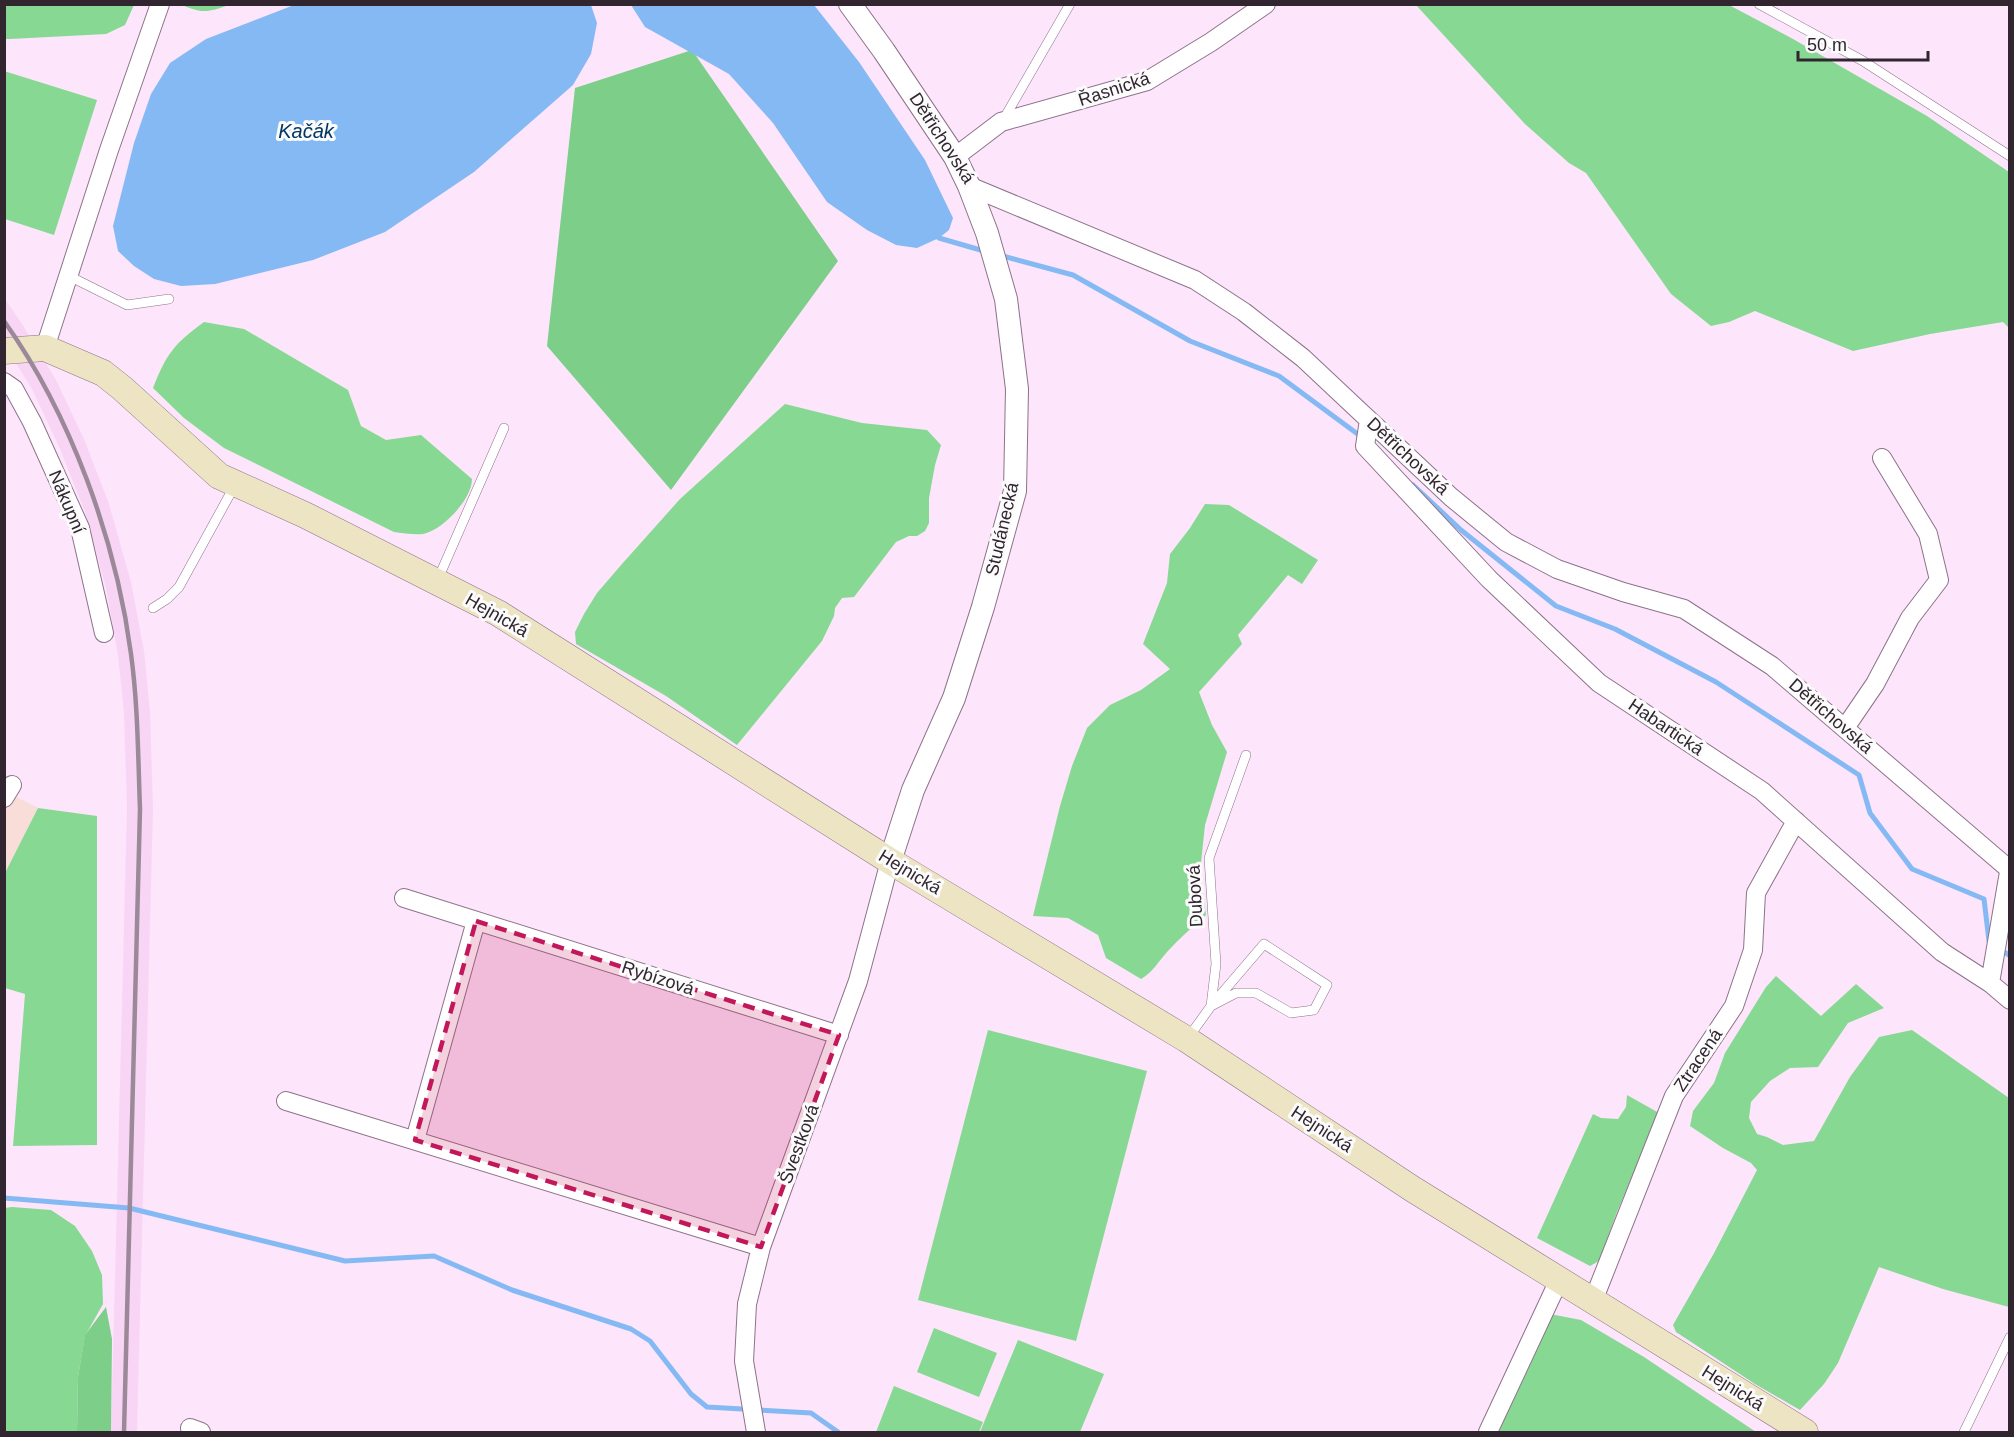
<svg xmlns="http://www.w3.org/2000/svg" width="2014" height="1437" font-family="Helvetica,sans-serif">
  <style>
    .built { fill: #f9d5f5 }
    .industrial { fill: #f8ddd9 }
    .green { fill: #87d893 }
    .forest { fill: #7cce89 }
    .water { fill: #85b9f4 }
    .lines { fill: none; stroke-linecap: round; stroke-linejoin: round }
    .stream { stroke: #85b9f4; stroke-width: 5 }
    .service-casing { stroke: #8d738a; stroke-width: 10 }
    .minor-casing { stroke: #8d738a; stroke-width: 20 }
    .tertiary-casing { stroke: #8d738a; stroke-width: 24 }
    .secondary-casing { stroke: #8d738a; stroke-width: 27 }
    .service { stroke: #fff; stroke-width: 9 }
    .minor { stroke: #fff; stroke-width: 18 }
    .tertiary { stroke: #fff; stroke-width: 22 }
    .secondary { stroke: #ece4c2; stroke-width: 26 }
    .rail { stroke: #9b8999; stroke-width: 4.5 }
    .marked { fill: #c2185b; fill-opacity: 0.2; stroke: #c2185b; stroke-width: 4.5; stroke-dasharray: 12 8; stroke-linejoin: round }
    .labels { text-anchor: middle; stroke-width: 6; stroke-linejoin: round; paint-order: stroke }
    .street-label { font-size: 18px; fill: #312630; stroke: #fbfbfb }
    .water-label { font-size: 20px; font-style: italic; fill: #053764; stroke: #fbfbfb }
  </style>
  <rect width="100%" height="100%" fill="#fde5fb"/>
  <path class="built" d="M5,299L22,324L56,380L84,439L109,504L131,582L144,651L150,712L153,808L137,1432H111L127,808L124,714L118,655L106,588L85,512L60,449L33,391L5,345Z"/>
  <path class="industrial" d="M5,791L38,808L5,873Z"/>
  <path class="green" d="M4,5L5,4L134,5L125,25L106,34L10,39H5Z
    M182,5V4L229,5C209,12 203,14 182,5Z
    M1416,5H1729L1793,39L1927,116L2009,172V328L2003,322L1930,334L1853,351L1755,311L1729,322L1711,326L1671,294L1586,173L1569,163L1525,124Z
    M4,71L97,100L54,235L5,219Z
    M204,322L244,329L348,390L361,426L386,440L421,435L472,479C472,499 443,530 423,534C414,535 403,533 394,532L224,448L184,418L153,388C167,353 174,344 204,322Z
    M785,404L862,423L927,430L941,445L935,465L929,498V523L925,531L917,536H909L896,542L854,597L842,598L835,608L834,616L822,641L737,745L666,696L576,644L575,632L584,614L597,593L622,564L680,499Z
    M1205,504L1229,505L1318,560L1302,584L1288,575L1238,635L1242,644L1199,692L1212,725L1227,752L1205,825L1200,872L1206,915C1193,926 1180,938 1167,952C1158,962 1153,972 1141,979L1106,958L1098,935L1068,918L1033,916L1060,806L1072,766L1087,728L1110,705L1141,690L1170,669L1143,644L1167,583L1170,554L1190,528Z
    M38,808L97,816V1145L13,1146L25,994L5,988V873Z
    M1776,976L1821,1016L1856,984L1884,1008L1848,1023L1818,1067L1790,1068L1770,1081L1751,1102L1749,1118L1757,1134L1767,1137L1783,1145L1814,1141L1850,1077L1879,1037L1912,1030L2009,1098V1307L1943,1289L1879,1267L1838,1363L1824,1384L1800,1410L1755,1384L1676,1332L1673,1325L1713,1255L1757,1170L1751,1163L1723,1148L1690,1126L1693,1111L1714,1083L1725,1053L1766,987Z
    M988,1030L1147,1071L1076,1341L918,1300Z
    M1627,1095L1659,1113L1617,1212L1599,1261L1590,1266L1537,1238L1593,1114L1601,1118L1618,1119L1626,1107Z
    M12,1207L51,1210L75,1226L92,1251L102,1275L103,1304L85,1336L78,1377L77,1432H5L4,1208Z
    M1550,1314L1581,1320L1644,1357L1756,1432H1499L1518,1383Z
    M934,1328L997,1353L979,1397L917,1372Z
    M1018,1340L1104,1374L1080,1432H980Z
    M894,1386L983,1422L979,1432H876Z"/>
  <path class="forest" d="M692,50L838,261L671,490L547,346L575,88Z
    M106,1307L112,1339L111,1432H77L78,1377L85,1335Z"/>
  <path class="water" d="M294,5H591L597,23L591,54L573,85L474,172L385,232L313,260L215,284L181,286L154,279L134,266L118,251L113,226L134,143L151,94L170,63L206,39Z
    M631,5H814L859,62L925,160L953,218L949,230L939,238L917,248L896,245L867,230L827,202L773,123L729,74L645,27Z"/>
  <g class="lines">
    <path class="stream" d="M934,234L939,238L984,251
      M999,255L1073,275L1190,341L1279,376L1363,438
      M1413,485L1461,530L1556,606L1615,629L1716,682L1859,775L1870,813L1912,869L1984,899L1989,941L1991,943
      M1999,948L2010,956
      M4,1198L129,1208L345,1261L434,1256L512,1290L631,1329L650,1341L691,1394L707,1407L811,1413L838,1432"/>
    <defs>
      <path id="service" d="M1759,4L1863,61L2010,156
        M1002,122L1070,4
        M69,276L127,305L169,299
        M438,579L504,428
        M153,608L167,599L179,587L235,485
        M1211,1006L1216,964L1209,858L1246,755
        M1188,1038L1211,1006L1264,944L1327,985L1314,1010L1291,1013L1256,993H1236L1211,1006
        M1964,1432L2010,1337"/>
      <path id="minor" d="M955,157L1001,122L1147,81L1211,42L1266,4
        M969,186L1195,280L1244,312L1303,358L1451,497L1506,542L1557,569L1623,592L1684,609L1772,666L2010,870
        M45,348L109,150L160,4
        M4,382L14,389L32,422L80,528L104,633
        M1369,420L1365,446L1489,579L1599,683L1762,791L1942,952L1990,983L2010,1000
        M1845,728L1875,684L1910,618L1939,580L1928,534L1882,458
        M4,798L12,785
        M404,898L839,1035
        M1990,983L2010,866
        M286,1101L761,1247
        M415,1140L476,921
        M1593,1301L1674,1096L1734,1006L1753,950L1756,893L1796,821
        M190,1428L201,1432
        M756,1432L744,1361L747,1304L761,1247L858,981L890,861
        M1488,1432L1559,1280"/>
      <path id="tertiary" d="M850,4L884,51L955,157L969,186L987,233L1006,299L1017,389L1015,491L983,607L954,698L913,790L890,861"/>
      <path id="secondary" d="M4,351L45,348L103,373L122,388L219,476L305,515L498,613L890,861L1186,1039L1411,1188L1805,1432"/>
    </defs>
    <use href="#service" class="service-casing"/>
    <use href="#minor" class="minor-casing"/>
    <use href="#tertiary" class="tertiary-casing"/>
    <use href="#secondary" class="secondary-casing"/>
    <use href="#service" class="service"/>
    <use href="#minor" class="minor"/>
    <use href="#tertiary" class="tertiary"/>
    <use href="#secondary" class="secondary"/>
    <path class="rail" d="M4,321C71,415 116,540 131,654C138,705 138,757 140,809L124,1432"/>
  </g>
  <path class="marked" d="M476,921L839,1035L761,1247L415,1140Z"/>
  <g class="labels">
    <g class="street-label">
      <text transform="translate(1114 89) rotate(-18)" y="6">Řasnická</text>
      <text transform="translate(942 138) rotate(57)" y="6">Dětřichovská</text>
      <text transform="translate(1408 456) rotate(43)" y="6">Dětřichovská</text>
      <text transform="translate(67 502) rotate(67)" y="6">Nákupní</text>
      <text transform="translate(1002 529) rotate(-77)" y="6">Studánecká</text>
      <text transform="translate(497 615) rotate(30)" y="6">Hejnická</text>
      <text transform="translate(1831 716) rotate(41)" y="6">Dětřichovská</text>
      <text transform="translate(1666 727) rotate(34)" y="6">Habartická</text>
      <text transform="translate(910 872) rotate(31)" y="6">Hejnická</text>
      <text transform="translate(1195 896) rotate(-93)" y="6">Dubová</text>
      <text transform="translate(658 978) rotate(18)" y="6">Rybízová</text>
      <text transform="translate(1698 1060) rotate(-56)" y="6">Ztracená</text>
      <text transform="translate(1322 1129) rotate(33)" y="6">Hejnická</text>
      <text transform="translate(799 1144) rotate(-70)" y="6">Švestková</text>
      <text transform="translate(1733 1388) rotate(32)" y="6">Hejnická</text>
    </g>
    <g class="water-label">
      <text x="306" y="138">Kačák</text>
    </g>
  </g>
  <rect width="2014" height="1437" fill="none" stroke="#312630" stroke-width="12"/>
  <path d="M1798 51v9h130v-9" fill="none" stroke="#312630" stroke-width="3"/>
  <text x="1807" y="51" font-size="18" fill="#312630" stroke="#fbfbfb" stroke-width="4.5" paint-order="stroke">50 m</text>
</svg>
